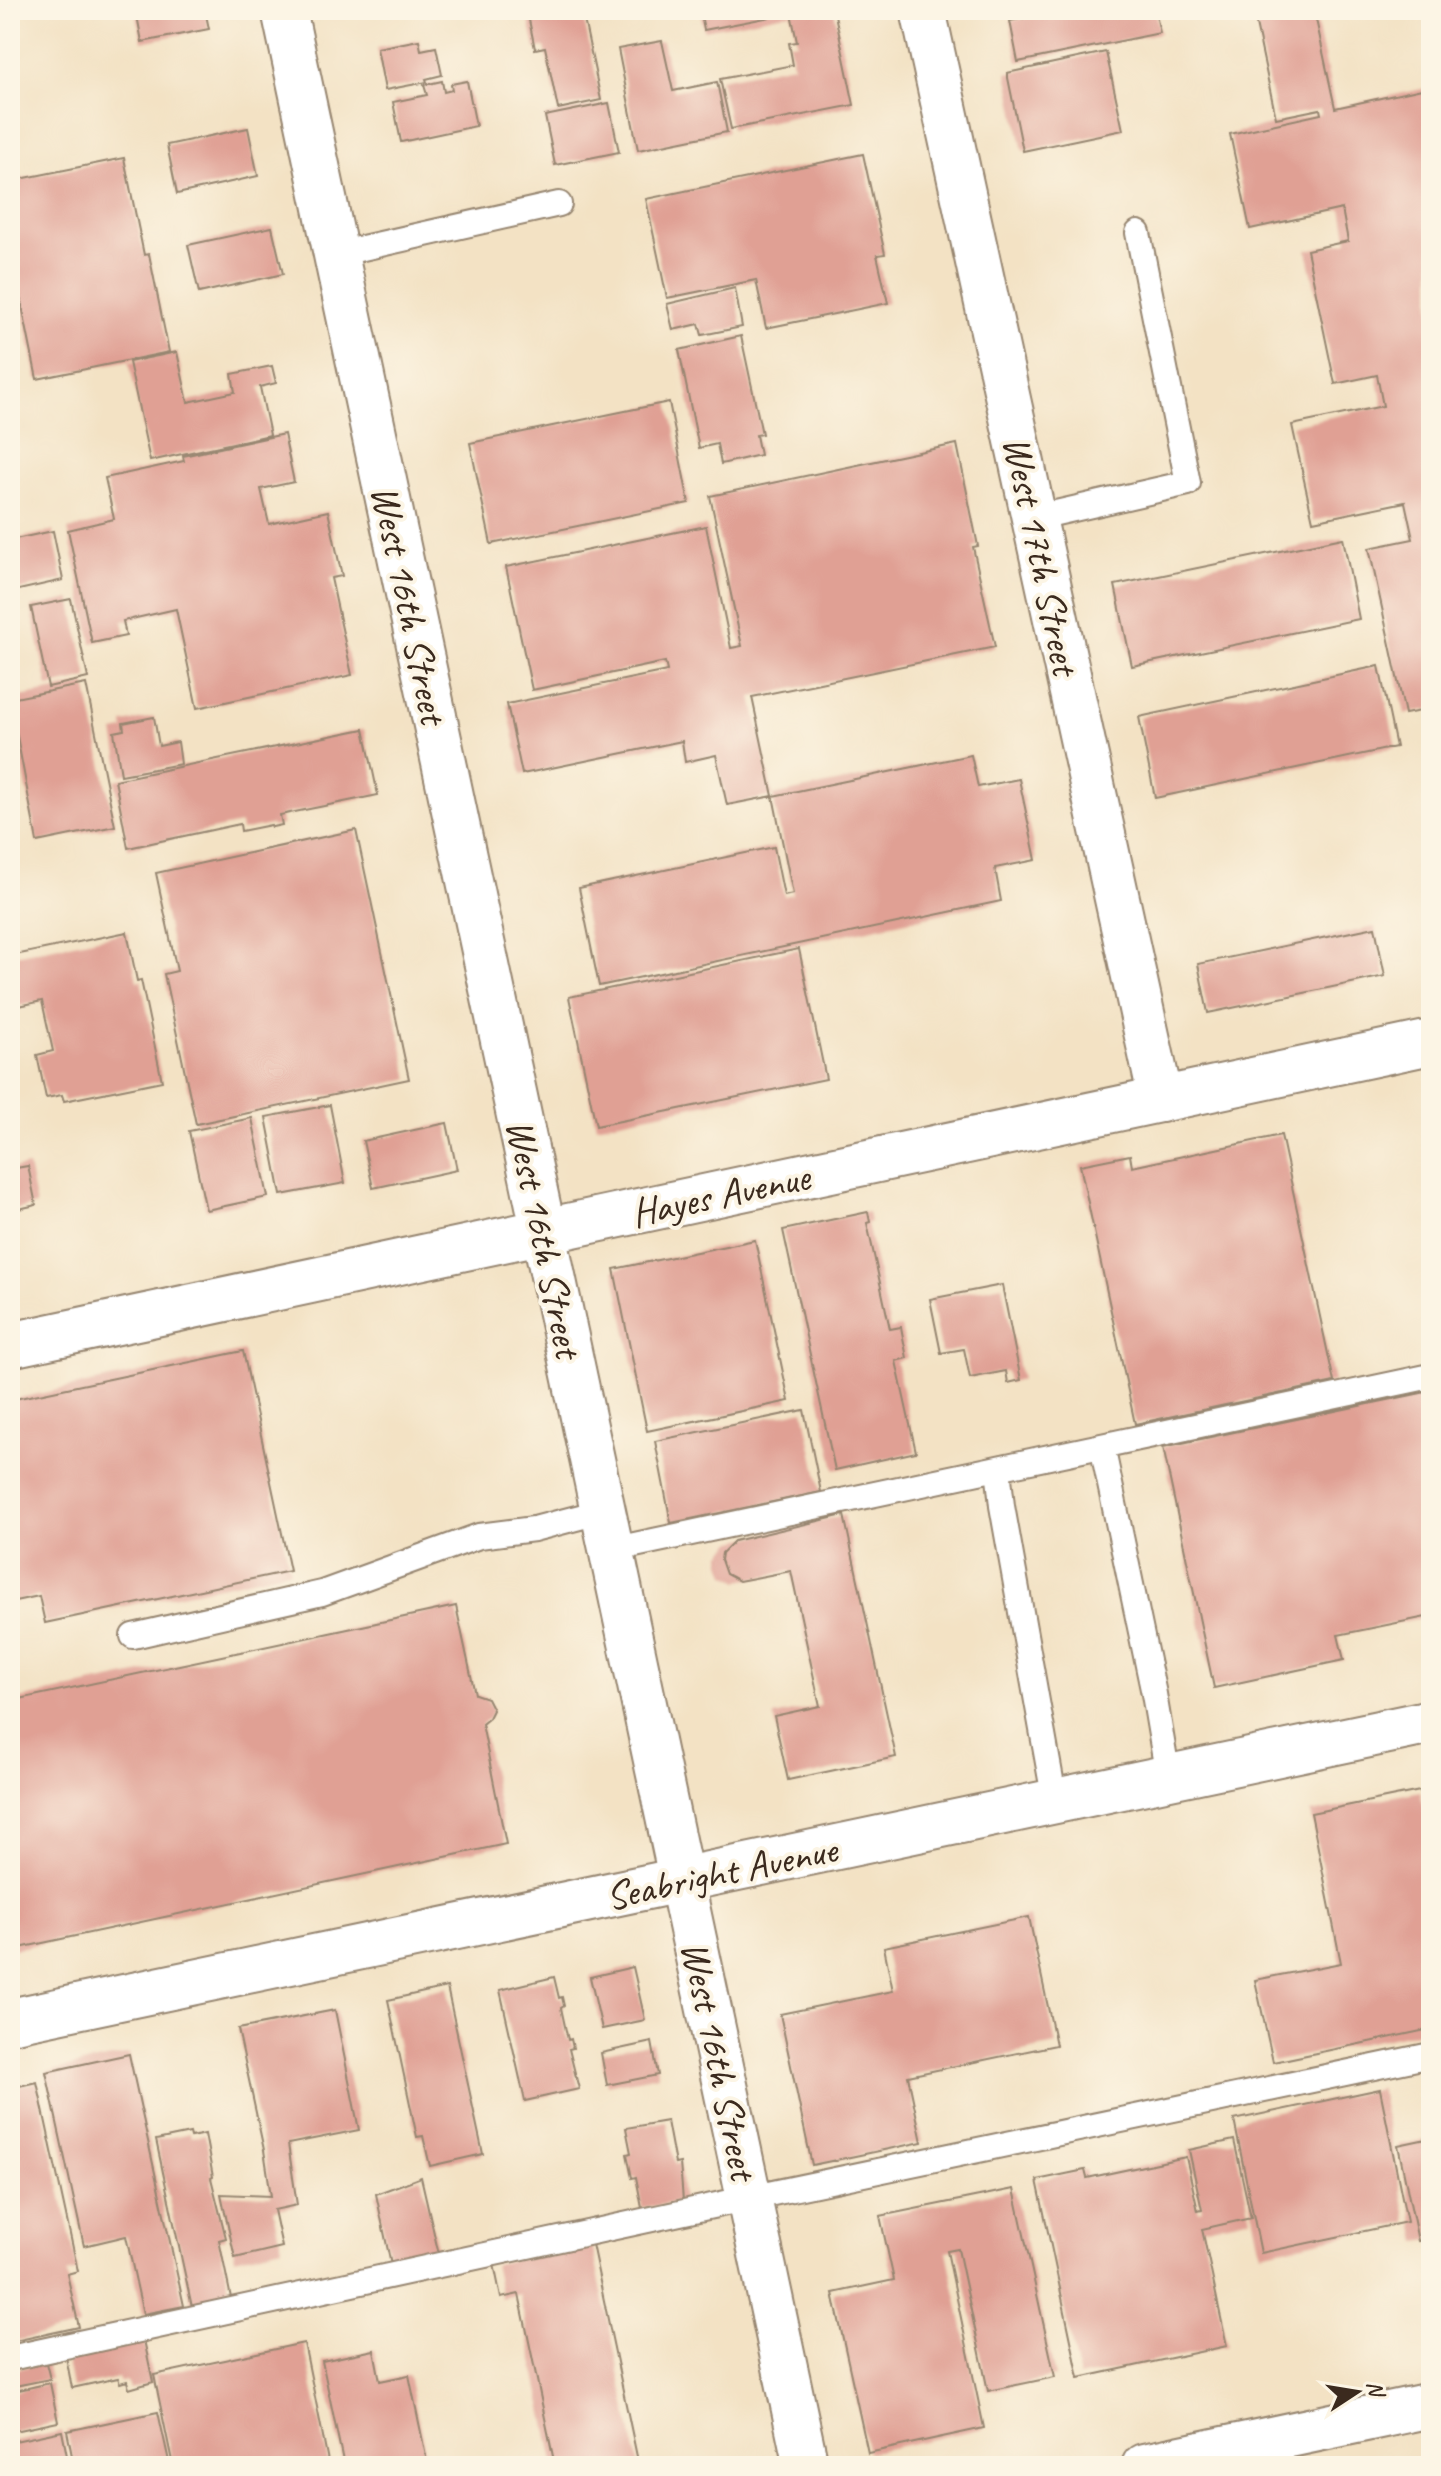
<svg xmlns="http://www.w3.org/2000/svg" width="1441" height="2476" font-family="Caveat,sans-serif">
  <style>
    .building { fill: #e0a094 }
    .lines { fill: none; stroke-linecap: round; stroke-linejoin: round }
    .lane-casing { stroke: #978671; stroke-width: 28 }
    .street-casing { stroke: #978671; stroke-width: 48 }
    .secondary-casing { stroke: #978671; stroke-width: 48 }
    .lane { stroke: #fff; stroke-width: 24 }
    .street { stroke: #fff; stroke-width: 44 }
    .secondary { stroke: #fff; stroke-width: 44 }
    .labels { text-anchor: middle; stroke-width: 8; stroke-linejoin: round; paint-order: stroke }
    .street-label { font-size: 40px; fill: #3b2a1e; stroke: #fcf5e5 }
  </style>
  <rect width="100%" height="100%" fill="#fcf5e5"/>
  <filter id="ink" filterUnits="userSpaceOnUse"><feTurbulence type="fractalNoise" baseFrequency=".0125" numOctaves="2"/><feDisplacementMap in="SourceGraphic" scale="16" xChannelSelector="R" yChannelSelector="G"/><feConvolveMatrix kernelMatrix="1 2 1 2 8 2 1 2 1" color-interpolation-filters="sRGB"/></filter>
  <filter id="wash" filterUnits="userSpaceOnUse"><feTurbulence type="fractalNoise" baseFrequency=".006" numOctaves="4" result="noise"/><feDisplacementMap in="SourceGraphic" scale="32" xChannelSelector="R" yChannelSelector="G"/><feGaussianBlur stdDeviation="1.8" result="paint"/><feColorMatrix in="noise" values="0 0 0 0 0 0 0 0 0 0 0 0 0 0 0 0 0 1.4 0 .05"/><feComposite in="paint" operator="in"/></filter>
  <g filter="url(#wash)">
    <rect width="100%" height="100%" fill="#f3e2c4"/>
    <g id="blocks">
      <path class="building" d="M136,10H205L209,29L142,42Z
        M537,10H582L601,100L558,109L545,47L535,49L528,15L538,13Z
        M700,10H834L854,105L731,129L720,79L793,65L789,43L797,42L791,13L704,30Z
        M1063,10H1155L1160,33L1018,62L1010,21Z
        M1253,10H1314L1335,108L1431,87V709L1405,714L1369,548L1413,539L1405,502L1313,521L1292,425L1383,406L1377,375L1335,384L1307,250L1348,241L1342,209L1250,229L1230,134L1321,114L1320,109L1276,118Z
        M419,40L421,50L436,47L442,75L426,79L427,82L385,90L377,48Z
        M662,41L673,91L717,82L727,132L638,150L618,49Z
        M1106,52L1123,130L1023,151L1007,73Z
        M442,81L444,92L452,90L451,84L467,81L476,126L401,142L393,102L427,95L424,85Z
        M609,103L619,152L555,165L545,116Z
        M248,128L258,176L177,194L167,145Z
        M863,154L885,254L877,255L888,303L766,328L756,280L667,298L646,199Z
        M124,158L144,255L149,254L169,352L37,379L17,281L13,282L10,270V181Z
        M272,227L283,274L199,293L188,245Z
        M735,288L742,327L702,335L699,324L673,330L667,304Z
        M741,336L762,434L756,435L760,455L721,464L717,444L699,448L679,350Z
        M177,352L188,402L235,392L232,374L272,366L276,383L260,387L270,435L150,461L129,362Z
        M669,402L689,503L491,544L470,443Z
        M284,434L294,482L261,489L269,524L328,511L342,576L331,578L352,675L197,708L176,609L123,621L126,636L92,643L68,530L114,519L105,478L184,461L183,456Z
        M957,444L978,546L973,547L995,647L752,697L773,796L727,805L716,755L685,762L682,741L522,774L507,704L667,671L665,662L532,690L506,567L706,526L731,648L742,646L710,496Z
        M53,531L63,580L10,592V540Z
        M1343,538L1359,619L1132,666L1115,585Z
        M71,599L88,678L48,687L31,607Z
        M1379,666L1396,747L1155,798L1139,717Z
        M86,684L115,826L37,842L10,699Z
        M154,717L159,746L178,742L181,764L121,775L114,732L124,730L123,723Z
        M364,729L378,795L280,815L282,825L272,827L271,825L241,831L240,824L128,848L115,780Z
        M971,755L978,787L1019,779L1036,860L995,868L1001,901L599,986L579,888L774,847L784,896L793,894L773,796Z
        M356,830L409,1079L196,1124L164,974L177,971L156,873Z
        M1375,927L1385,976L1208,1013L1198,964Z
        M127,932L137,981L141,980L162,1081L64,1101L62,1095L46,1098L37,1055L53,1051L42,1001L10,1008V956Z
        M799,949L826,1079L596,1126L569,997Z
        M330,1105L345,1183L281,1195L266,1117Z
        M252,1118L268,1197L206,1210L189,1131Z
        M447,1123L457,1170L373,1188L363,1141Z
        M1281,1135L1334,1382L1135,1424L1080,1165L1130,1155L1132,1167Z
        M28,1166L36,1205L10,1211V1169Z
        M868,1212L870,1222L867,1223L890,1329L901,1327L907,1358L896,1361L916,1452L835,1470L783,1230Z
        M755,1240L789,1401L647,1431L614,1269Z
        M1002,1285L1021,1380L1008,1383L1006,1371L970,1378L964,1349L941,1353L930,1299Z
        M243,1351L290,1571L45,1623L39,1596L10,1602V1400Z
        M1431,1391V1616L1338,1635L1344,1660L1214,1688L1163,1447Z
        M804,1410L821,1492L671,1523L655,1441Z
        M844,1515L896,1757L788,1780L774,1716L820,1706L791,1571L739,1581L726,1574L721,1560L722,1553L734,1541Z
        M456,1606L475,1694L487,1698L493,1710L489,1718L482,1724L506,1844L10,1950V1701Z
        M1420,1791L1424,1810L1431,1809V2029L1273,2062L1255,1980L1341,1963L1311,1813Z
        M1029,1917L1056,2045L908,2076L922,2142L812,2165L780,2014L893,1991L884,1947Z
        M633,1967L645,2020L602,2029L590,1977Z
        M554,1977L559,1998L562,1997L564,2006L561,2008L568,2040L571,2039L573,2048L569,2049L579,2089L525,2101L500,1990Z
        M447,1987L483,2154L430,2166L423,2136L417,2137L388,2000Z
        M335,2010L359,2130L288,2144L297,2205L274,2210L282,2247L235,2258L221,2194L271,2196L264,2150L238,2029Z
        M652,2042L658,2075L607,2085L601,2053Z
        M129,2054L184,2306L143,2314L126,2236L84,2246L46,2072Z
        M37,2082L78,2271L67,2274L79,2327L10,2342V2088Z
        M1380,2089L1407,2222L1261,2253L1234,2120Z
        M667,2121L675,2164L680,2163L683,2201L642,2208L636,2177L632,2178L627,2154L631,2153L626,2128Z
        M190,2133L191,2137L205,2134L213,2177L211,2178L226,2238L219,2240L231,2298L192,2307L156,2140Z
        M1431,2138V2239L1418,2241L1398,2145Z
        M1234,2140L1251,2218L1202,2229L1227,2346L1079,2378L1037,2180L1085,2170L1087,2178L1186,2157L1198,2211L1202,2210L1189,2150Z
        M421,2177L439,2255L391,2265L376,2194Z
        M1014,2189L1055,2377L988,2391L958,2249L947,2251L984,2428L868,2453L833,2293L894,2280L880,2216Z
        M592,2244L639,2466H555L519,2294L501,2298L494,2264Z
        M144,2340L153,2382L129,2389L127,2381L120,2383L118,2378L72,2388L66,2357Z
        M304,2343L329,2466H173L154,2375Z
        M374,2350L380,2381L409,2375L428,2466H344L322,2361Z
        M46,2363L50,2379L10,2387V2370Z
        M50,2383L58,2422L10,2432V2392Z
        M158,2412L170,2466H74L67,2431Z
        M62,2431L69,2466H10V2442Z"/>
    </g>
  </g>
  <g filter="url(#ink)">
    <use href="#blocks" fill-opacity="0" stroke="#978671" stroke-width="2"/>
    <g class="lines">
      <defs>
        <path id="lane" d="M336,254L559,204
          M1034,518L1188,483L1138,233
          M1102,1446L1154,1694L1168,1777
          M998,1468L1002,1506L1055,1802
          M611,1550L1431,1376
          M133,1636L322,1593L479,1536L534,1529L603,1511
          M10,2358L749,2198L1431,2055"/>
        <path id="street" d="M284,10L806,2466
          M923,10L1161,1100
          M10,1345L1431,1042"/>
        <path id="secondary" d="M10,2021L1431,1722
          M1144,2466L1431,2405"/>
      </defs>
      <use href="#lane" class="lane-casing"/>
      <use href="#street" class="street-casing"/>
      <use href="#secondary" class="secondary-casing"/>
      <use href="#lane" class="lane"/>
      <use href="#street" class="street"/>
      <use href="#secondary" class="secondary"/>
    </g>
  </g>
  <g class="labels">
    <g class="street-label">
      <text transform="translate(1042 555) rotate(78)" y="14">West 17th Street</text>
      <text transform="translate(410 604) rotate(78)" y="14">West 16th Street</text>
      <text transform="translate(720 1194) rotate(-12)" y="14">Hayes Avenue</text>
      <text transform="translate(545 1238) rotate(78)" y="14">West 16th Street</text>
      <text transform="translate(721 1872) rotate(-12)" y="14">Seabright Avenue</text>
      <text transform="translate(720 2060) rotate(78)" y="14">West 16th Street</text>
    </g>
  </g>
  <rect width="1441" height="2476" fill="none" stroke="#fcf5e5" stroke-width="40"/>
  <g transform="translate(1357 2392) rotate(78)" stroke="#fcf5e5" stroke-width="6" paint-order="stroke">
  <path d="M0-6L14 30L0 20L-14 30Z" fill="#3b2a1e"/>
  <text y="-12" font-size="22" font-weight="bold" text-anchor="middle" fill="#3b2a1e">N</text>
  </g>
</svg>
